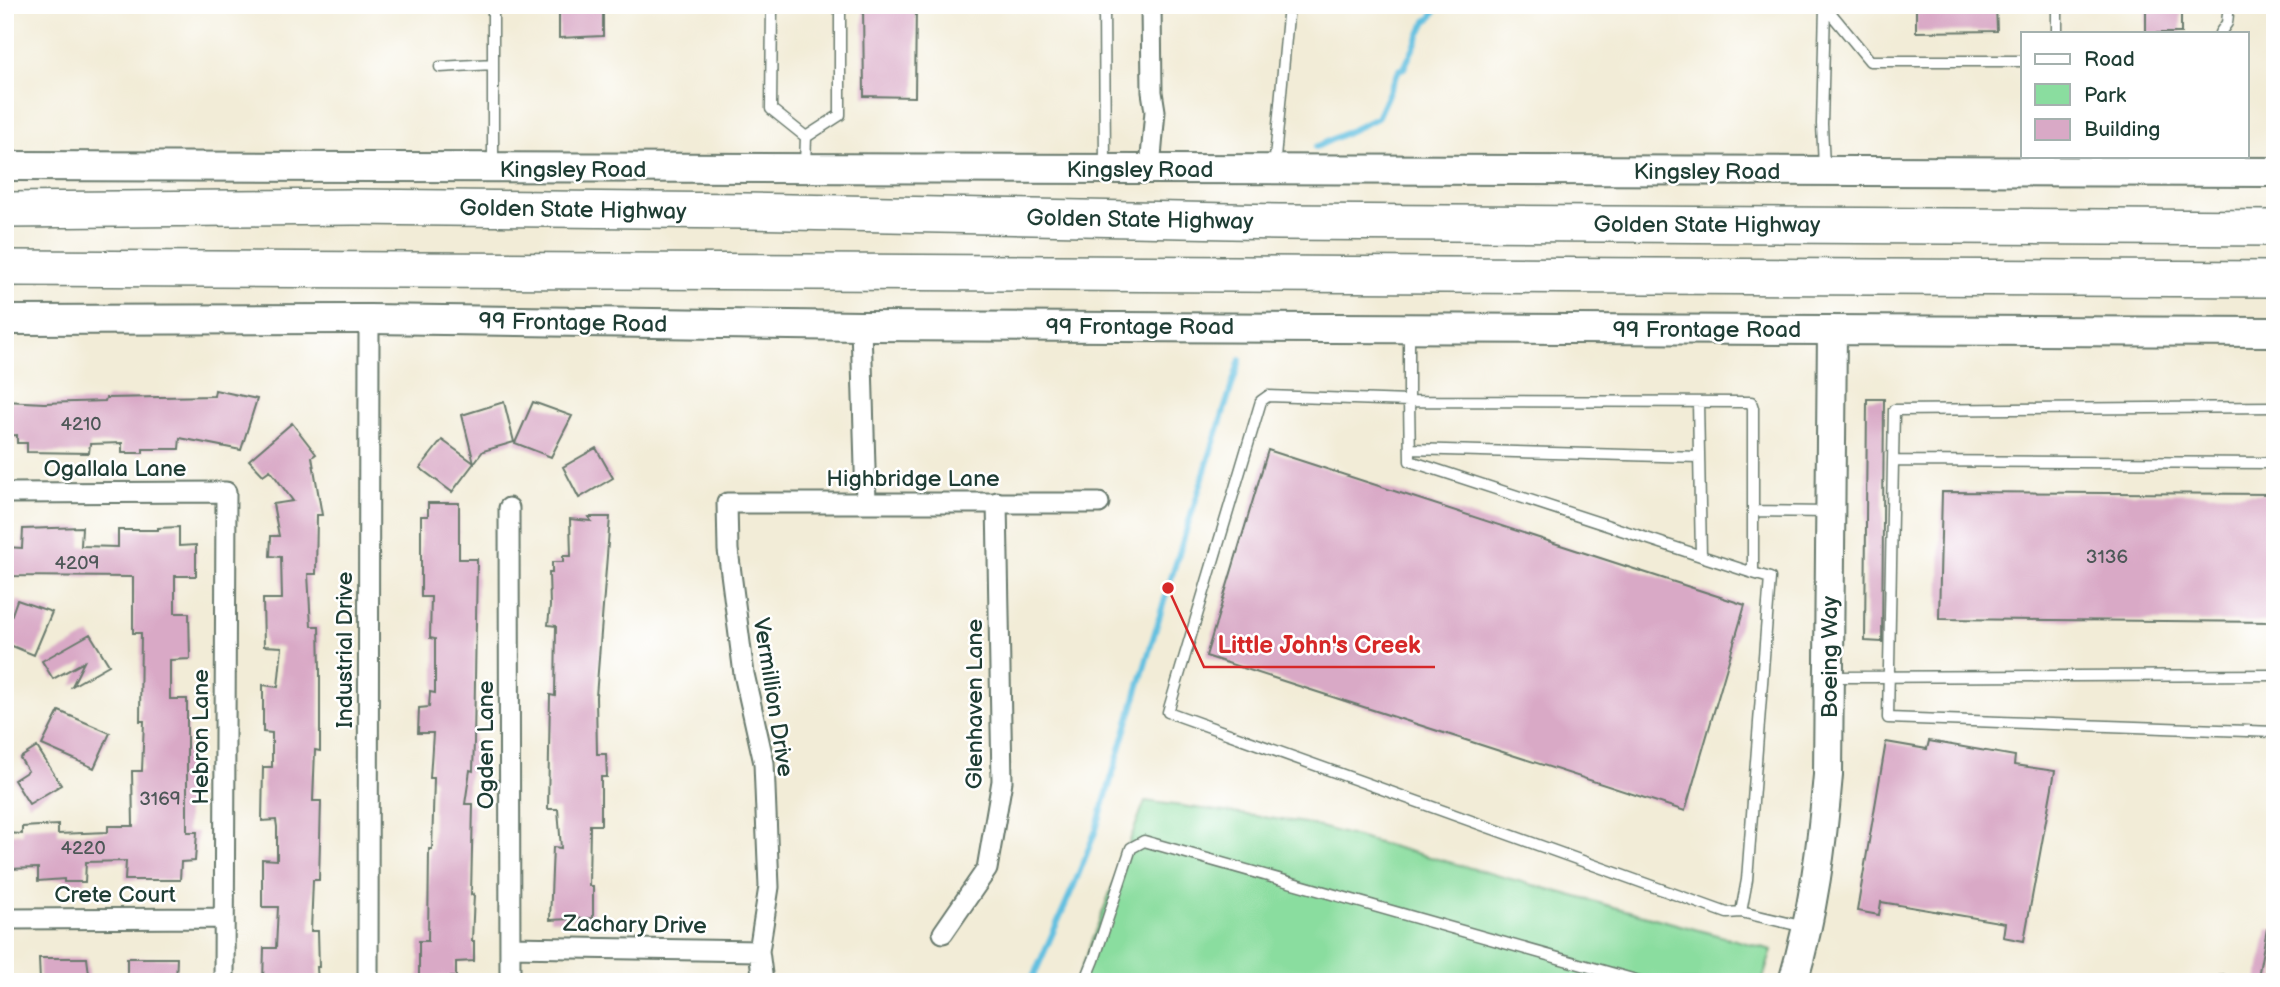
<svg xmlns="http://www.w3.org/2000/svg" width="2280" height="987" font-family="'Balsamiq Sans',sans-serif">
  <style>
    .green { fill: #8add9f; stroke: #548d6a; stroke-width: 2 }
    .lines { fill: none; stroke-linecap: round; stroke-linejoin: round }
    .stream { stroke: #62c0e0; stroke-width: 6 }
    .building { fill: #d9a9c6 }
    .lane-casing { stroke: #697a6d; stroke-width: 13 }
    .street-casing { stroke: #697a6d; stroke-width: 23 }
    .secondary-casing { stroke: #697a6d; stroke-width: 32 }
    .highway-casing { stroke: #697a6d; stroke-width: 38 }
    .lane { stroke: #fff; stroke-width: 10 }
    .street { stroke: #fff; stroke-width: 19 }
    .secondary { stroke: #fff; stroke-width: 28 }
    .highway { stroke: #fff; stroke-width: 35 }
    .labels { text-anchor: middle; stroke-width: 5; stroke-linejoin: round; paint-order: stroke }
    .number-label { font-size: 19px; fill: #4e5858 }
    .street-label { font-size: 23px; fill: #1f3d34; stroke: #fff }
    .leader { fill: none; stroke: #d62828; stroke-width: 2.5 }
    .callout-dot { fill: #d62828; stroke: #fff; stroke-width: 2.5 }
    .callout-label { font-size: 24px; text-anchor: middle; font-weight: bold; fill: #d62828; stroke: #fff; stroke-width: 5; stroke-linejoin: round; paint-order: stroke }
  </style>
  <rect width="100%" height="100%" fill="#fff"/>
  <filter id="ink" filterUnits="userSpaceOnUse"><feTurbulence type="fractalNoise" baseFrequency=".0143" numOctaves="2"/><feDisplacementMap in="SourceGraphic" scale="14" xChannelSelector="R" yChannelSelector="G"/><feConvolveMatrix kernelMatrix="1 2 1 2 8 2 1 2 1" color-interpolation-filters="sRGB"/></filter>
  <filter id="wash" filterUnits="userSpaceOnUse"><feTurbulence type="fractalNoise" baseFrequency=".00686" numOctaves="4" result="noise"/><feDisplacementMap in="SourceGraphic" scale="28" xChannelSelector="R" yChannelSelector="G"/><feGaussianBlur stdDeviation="1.57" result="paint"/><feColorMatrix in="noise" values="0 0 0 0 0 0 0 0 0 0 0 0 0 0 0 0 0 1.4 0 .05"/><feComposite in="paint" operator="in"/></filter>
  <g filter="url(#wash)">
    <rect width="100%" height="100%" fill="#f2ecd7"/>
    <path class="green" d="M1145,801L1305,823L1772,950L1762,982H1076Z"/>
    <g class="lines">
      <path class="stream" d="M1316,147L1377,118L1399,70L1404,68L1426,21L1431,18L1438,5
        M1031,982L1075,883L1096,830L1168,588L1240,360"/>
    </g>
    <g id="blocks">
      <path class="building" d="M559,5H603V36L559,38Z
        M863,5H916L915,97L864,96Z
        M1916,5H1996L1997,31L1916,32Z
        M2146,5H2181V33H2146Z
        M215,390L257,399L241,450L180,438L179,449H143V453H122V443L90,444L89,453L27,452V443H17V435L5,436V401L44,403L105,401L106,398L214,396Z
        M1867,399H1884L1882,642L1865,641Z
        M504,402L514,442L483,451L474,463L462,415Z
        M533,402L572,416L551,457L515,443Z
        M292,423L316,454L312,457L322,515H317L316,574H308L311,626H319L320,670V751L315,750L313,801H321L319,880H313L311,931H318L319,967H317L318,982H263L264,948H276L278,907H262V859L277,860V827L276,820L262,821L263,767H272V733L263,732V685L278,687L282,647L264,646L263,599H282L281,557L270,556L271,536H279L273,504L293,501L270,470L263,475L249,460Z
        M442,440L474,463L452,492L420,468Z
        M596,448L613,478L579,498L563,467Z
        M1268,450L1745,605L1685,811L1206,656Z
        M1942,492L2275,494V622L1939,619Z
        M428,503H459V559H477L474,742L473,771L470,770L465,804H473L471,895L474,894L472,941H474V961L456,962V977H419V941H428L429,849H432L434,778H430L433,733H418L419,708L429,707L430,692L435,693V639L430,638L431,597H421V516H428Z
        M589,517H610L596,697L597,754H606L607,777H601V825H590L589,886H593V918L550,920L553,847L561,848L558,809H548L550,695L555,696L556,626L548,625L550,606L549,573H552V562H563V556H571L570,519L591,521Z
        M82,527L81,546L118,547V530H158V528L179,527V546L196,545V576H175V613H189L190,659L170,660V699H187V832H197L195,861L181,862L180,880H125L126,861L86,862L85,882H64V879L38,881V868L5,869V833L22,834V827L58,825V834L108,832V826H133L132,771H142L144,721H140L141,633H133V577L7,576L6,547L22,548L23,529Z
        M17,600L52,612L34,655L5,643V634Z
        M90,634L109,665L72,686L84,662L53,679L42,661Z
        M59,711L110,733L94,768L42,745Z
        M1929,741L2015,756L2014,765L2055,771L2024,941L2003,937L2005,923L1881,902L1879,915L1857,911L1886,742L1927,749Z
        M37,747L61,785L29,804L14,780L28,771L20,758Z
        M2267,929L2275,930V982H2257Z
        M39,958H87L90,982H40Z
        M127,958H177L176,982H127Z"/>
    </g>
  </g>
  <g filter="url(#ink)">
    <use href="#blocks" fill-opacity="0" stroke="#697a6d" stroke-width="2"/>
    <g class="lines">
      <defs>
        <path id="lane" d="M493,5V165
          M772,5L771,109L806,137
          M1104,5L1105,165
          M1824,5L1870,61H2023
          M2057,5V33
          M2220,33L2227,23L2229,5
          M440,67L493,64
          M806,137L840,115V5
          M805,165L806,137
          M1824,167L1822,124L1825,7
          M1274,169L1289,5
          M1409,331V401L1268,396L1261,401L1168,712L1727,913L1741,912L1747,880L1770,578L1753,573L1410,461L1409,401L1751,402L1753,408V573
          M1698,402L1701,556
          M2275,407L1894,410L1888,718L2275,732
          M1410,449L1699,457
          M1893,461L2275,463
          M1753,511L1829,512
          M1831,677L2275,675
          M1741,912L1805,927
          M1085,982L1094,960L1131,848L1144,841L1643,982
          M2222,982L2223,980"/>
        <path id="street" d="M1150,169L1155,111L1152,92L1151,5
          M861,326L866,503
          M5,493L226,492L224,982
          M509,508L510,982
          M5,919L224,918
          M943,933L987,869L1002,781L997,502
          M510,947L759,951
          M368,982L369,319
          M763,982L759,951L769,887L764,763L744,674L728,550L727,503H1099"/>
        <path id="secondary" d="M5,166L2275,172
          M5,320L369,319L861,326L2275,332
          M1793,982C1813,914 1822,845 1828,775L1832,330"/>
        <path id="highway" d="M5,210L354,207L746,211L1280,222L2275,228
          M5,268L2275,279"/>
      </defs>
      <use href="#lane" class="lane-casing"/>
      <use href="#street" class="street-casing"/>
      <use href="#secondary" class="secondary-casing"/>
      <use href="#highway" class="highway-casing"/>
      <use href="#lane" class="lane"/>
      <use href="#street" class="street"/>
      <use href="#secondary" class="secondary"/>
      <use href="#highway" class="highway"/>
    </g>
  </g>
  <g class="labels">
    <g class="number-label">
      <text x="81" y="430">4210</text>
      <text x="2107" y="563">3136</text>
      <text x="77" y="569">4209</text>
      <text x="160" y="805">3169</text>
      <text x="83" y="854">4220</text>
    </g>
    <g class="street-label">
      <text x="573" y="177">Kingsley Road</text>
      <text x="1140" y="177">Kingsley Road</text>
      <text x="1707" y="179">Kingsley Road</text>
      <text transform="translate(573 209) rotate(1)" y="8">Golden State Highway</text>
      <text transform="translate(1140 219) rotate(1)" y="8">Golden State Highway</text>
      <text x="1707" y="232">Golden State Highway</text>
      <text transform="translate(573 322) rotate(1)" y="8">99 Frontage Road</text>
      <text x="1140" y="334">99 Frontage Road</text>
      <text x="1707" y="337">99 Frontage Road</text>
      <text x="115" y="476">Ogallala Lane</text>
      <text x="913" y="486">Highbridge Lane</text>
      <text transform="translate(344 650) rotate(-90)" y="8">Industrial Drive</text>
      <text transform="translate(1829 657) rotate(-90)" y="8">Boeing Way</text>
      <text transform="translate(774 697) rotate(81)" y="8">Vermillion Drive</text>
      <text transform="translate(974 704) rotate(-90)" y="8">Glenhaven Lane</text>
      <text transform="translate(200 737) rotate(-90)" y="8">Hebron Lane</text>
      <text transform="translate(485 745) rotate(-90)" y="8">Ogden Lane</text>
      <text x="115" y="902">Crete Court</text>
      <text transform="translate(635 924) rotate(1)" y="8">Zachary Drive</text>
    </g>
  </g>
  <path class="leader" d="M1168 588L1204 667H1435"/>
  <circle class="callout-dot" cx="1168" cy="588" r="7"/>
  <g class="callout-label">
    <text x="1319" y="653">Little John's Creek</text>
  </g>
  <rect width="2280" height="987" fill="none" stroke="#fff" stroke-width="28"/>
  <rect x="2021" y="32" width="228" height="126" fill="#ffffff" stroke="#a5b1ae" stroke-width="2"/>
  <rect x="2035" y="54" width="35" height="10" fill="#ffffff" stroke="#a5b1ae" stroke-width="2"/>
  <text x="2084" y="66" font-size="21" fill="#1f3d34">Road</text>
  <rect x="2035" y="84" width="35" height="21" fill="#8add9f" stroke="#a5b1ae" stroke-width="2"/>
  <text x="2084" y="102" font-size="21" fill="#1f3d34">Park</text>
  <rect x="2035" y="119" width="35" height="21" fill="#d9a9c6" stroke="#a5b1ae" stroke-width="2"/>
  <text x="2084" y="136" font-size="21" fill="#1f3d34">Building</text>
</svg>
